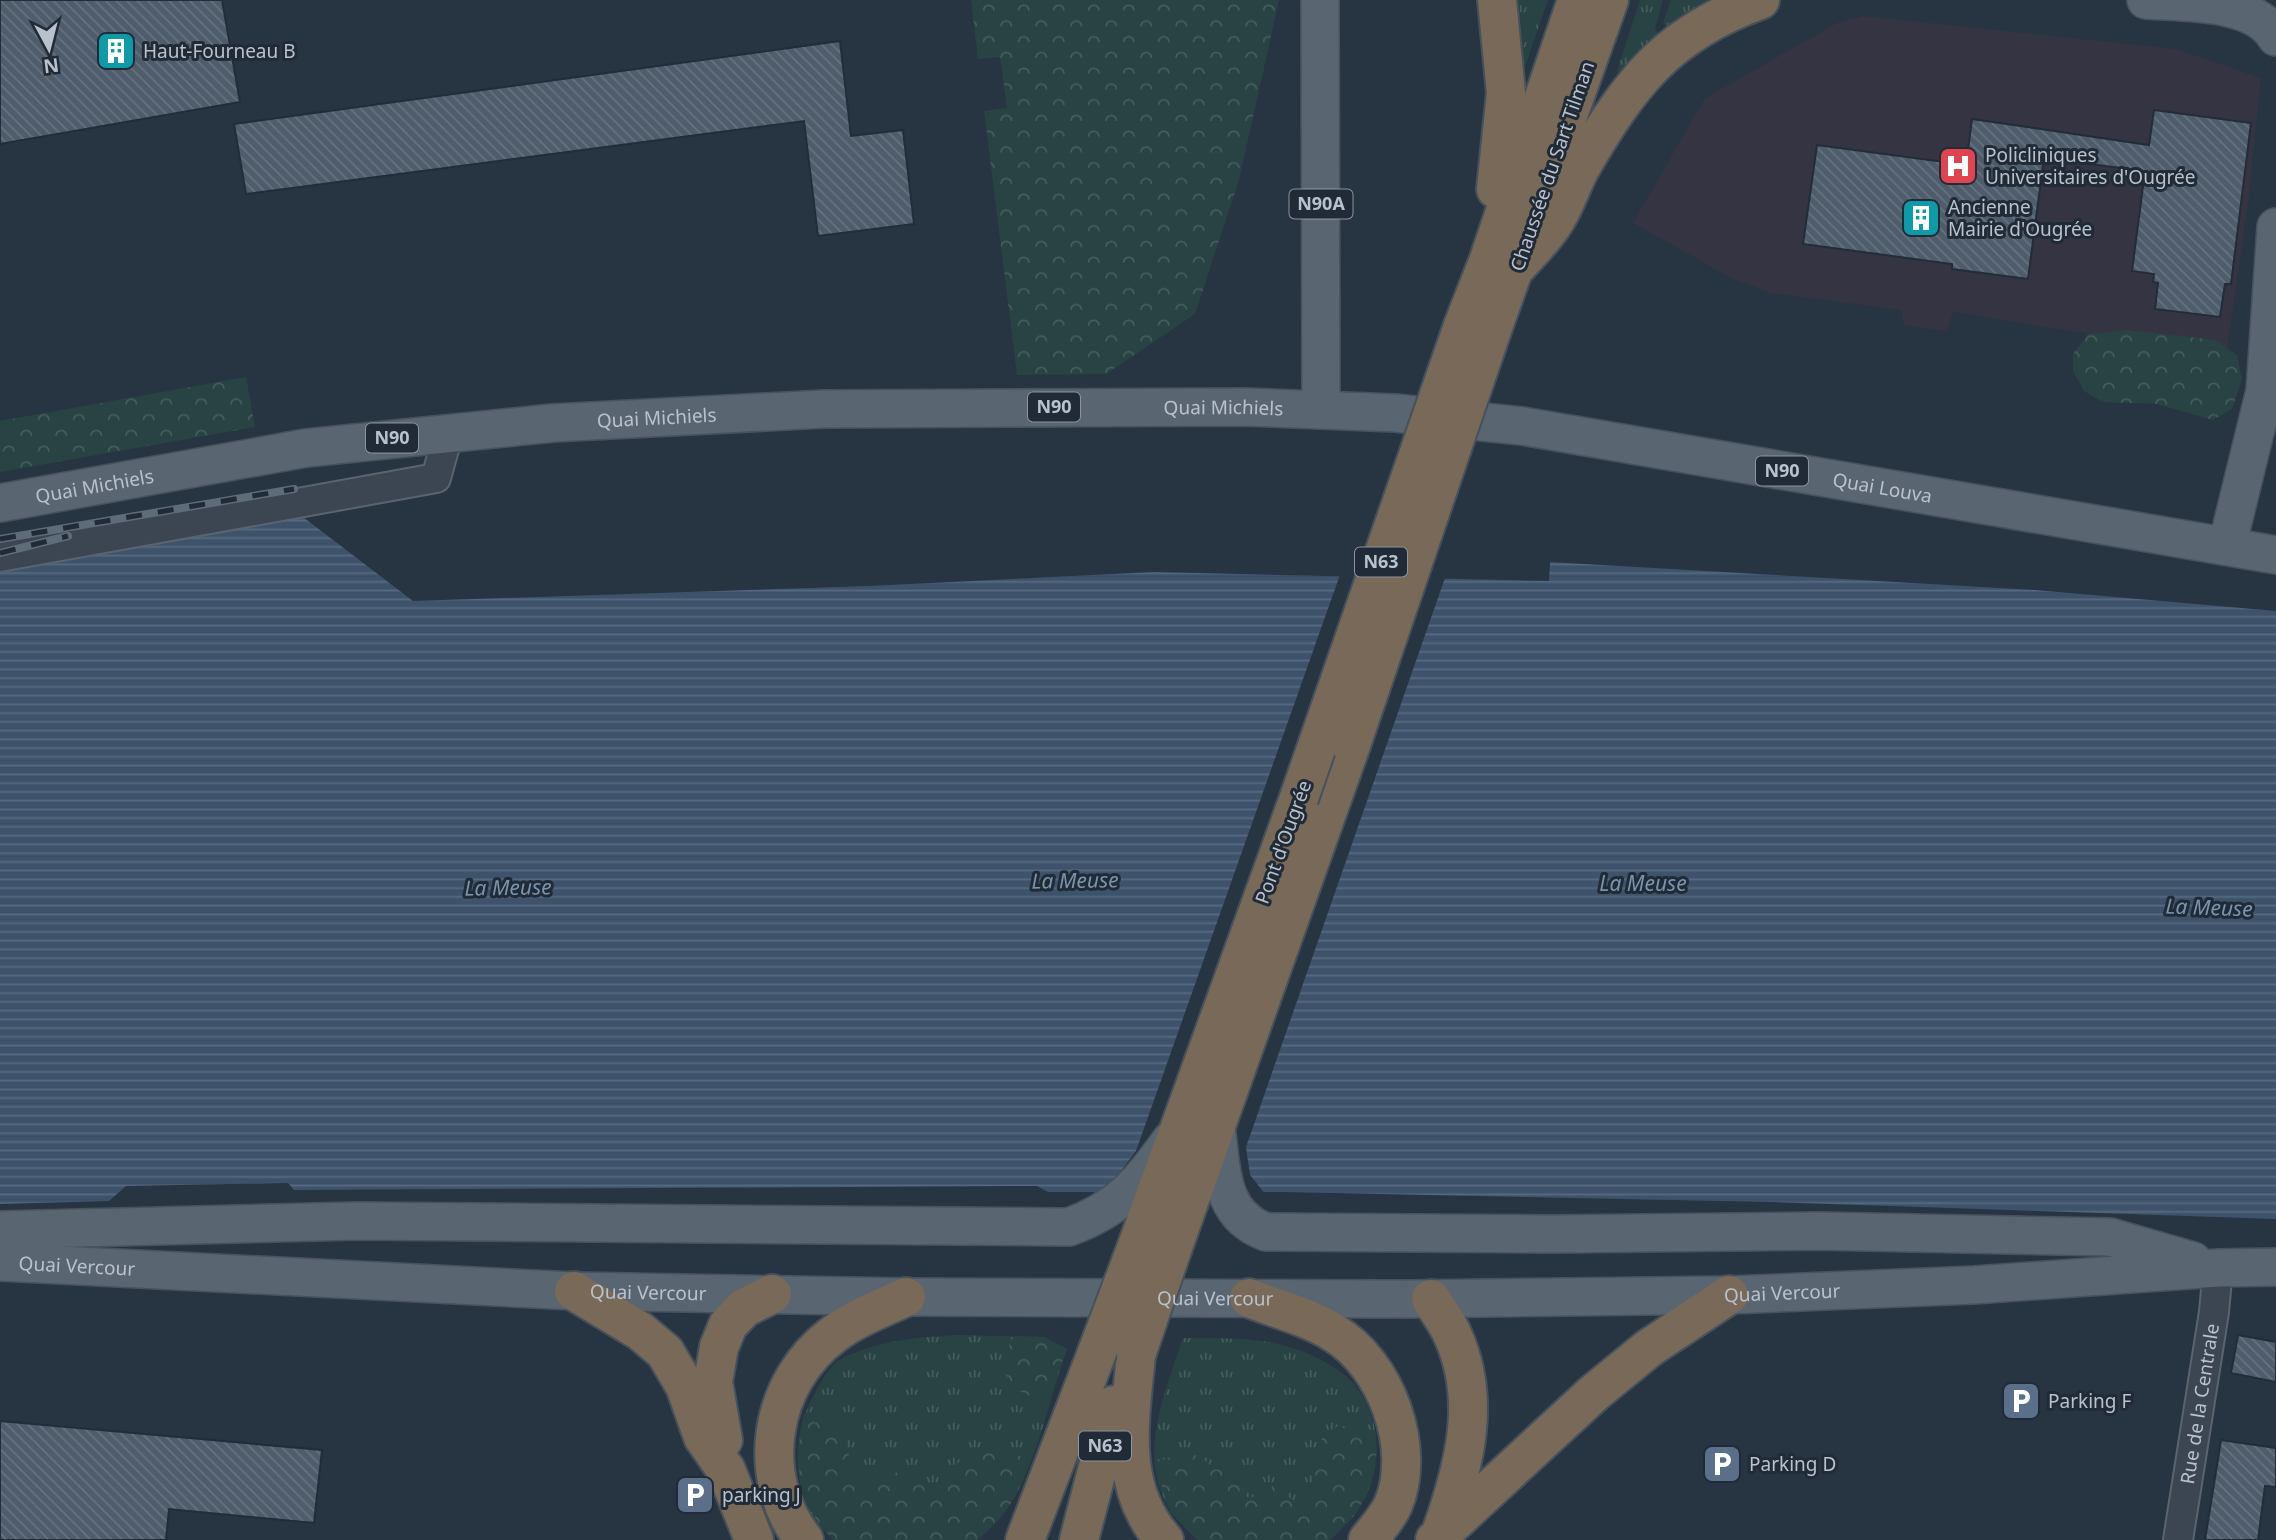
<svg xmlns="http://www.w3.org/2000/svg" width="2276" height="1540" font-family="'Noto Sans',sans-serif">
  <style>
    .medical { fill: #343443 }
    .grass { fill: url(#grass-tufts) }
    .forest { fill: url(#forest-crowns) }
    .water { fill: url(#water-rules) }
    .pier { fill: #273542 }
    .building { fill: url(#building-back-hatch); stroke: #222d39; stroke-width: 2 }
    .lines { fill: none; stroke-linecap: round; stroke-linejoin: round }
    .minor-casing { stroke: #5a646f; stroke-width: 32 }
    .major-casing { stroke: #48525e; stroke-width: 40 }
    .highway-casing { stroke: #46515c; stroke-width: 42 }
    .minor { stroke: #3c4652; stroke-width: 28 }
    .major { stroke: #5a6572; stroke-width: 37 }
    .highway { stroke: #786959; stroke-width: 38 }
    .rail-casing { stroke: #5e6b79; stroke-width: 8 }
    .rail { stroke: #202b37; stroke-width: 5; stroke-dasharray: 16; stroke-linecap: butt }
    .highway-bridge-casing { stroke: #46515c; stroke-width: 42; stroke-linecap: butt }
    .highway-bridge { stroke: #786959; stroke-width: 38 }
    .labels { text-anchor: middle; stroke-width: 6; stroke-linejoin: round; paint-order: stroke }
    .shield { fill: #202b37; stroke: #8b949f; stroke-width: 2 }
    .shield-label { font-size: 18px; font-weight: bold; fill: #b9c1cc }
    .poi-label { font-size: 19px; fill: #b9c1cc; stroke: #202b37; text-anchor: start }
    .street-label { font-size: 19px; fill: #b9c1cc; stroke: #202b37 }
    .water-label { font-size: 21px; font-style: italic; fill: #7a94ae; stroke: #202b37 }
  </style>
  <defs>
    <pattern id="grass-tufts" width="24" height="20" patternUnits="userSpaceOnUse" patternTransform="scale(1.75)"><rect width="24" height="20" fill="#294243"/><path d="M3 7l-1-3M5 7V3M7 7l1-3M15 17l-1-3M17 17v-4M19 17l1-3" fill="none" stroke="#465c5d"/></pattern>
    <pattern id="forest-crowns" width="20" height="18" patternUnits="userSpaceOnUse" patternTransform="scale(1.75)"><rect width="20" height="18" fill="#294243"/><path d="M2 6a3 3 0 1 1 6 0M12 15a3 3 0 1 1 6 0" fill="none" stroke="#465c5d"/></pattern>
    <pattern id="water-rules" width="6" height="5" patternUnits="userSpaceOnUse" patternTransform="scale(1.75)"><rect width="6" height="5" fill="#3e536b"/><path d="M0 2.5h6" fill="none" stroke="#586a7f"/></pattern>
    <pattern id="building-back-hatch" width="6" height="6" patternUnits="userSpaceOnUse" patternTransform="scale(1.75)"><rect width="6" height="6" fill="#4e5c6b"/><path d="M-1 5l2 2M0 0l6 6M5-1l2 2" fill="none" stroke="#65727f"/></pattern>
  </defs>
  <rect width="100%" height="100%" fill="#273542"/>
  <path class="medical" d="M1863,16L2176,49L2261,78L2248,203L2226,356L1953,312L1947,331L1904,325L1901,310L1770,293L1733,279L1633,223L1705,98L1837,23Z"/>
  <path class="grass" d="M1510,0H1548L1522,75Z
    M1640,0H1663L1655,29L1663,41L1621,76L1617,71Z
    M1671,0H1729L1672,34L1663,23Z
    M956,1335L1044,1337L1067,1349C1043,1415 1034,1495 977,1540H834C827,1533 817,1525 812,1516C791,1477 794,1430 815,1393C821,1382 830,1365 841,1359C875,1341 919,1337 956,1335Z
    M1183,1338C1224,1338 1270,1336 1309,1354C1322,1360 1341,1370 1350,1380C1385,1416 1384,1475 1356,1513C1349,1523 1338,1531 1330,1540H1198C1127,1482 1158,1411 1183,1338Z"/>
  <path class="forest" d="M971,0H1279L1239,180L1195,314L1106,374L1017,375L984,111L1007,108L1000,57L978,59Z
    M2128,330L2216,340L2237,355L2242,380L2232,409L2213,420L2157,404L2103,402L2084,391L2073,371V354L2088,334Z
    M246,377L255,427L0,472V421Z
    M1014,1336L1044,1337L1067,1349L1051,1393L1041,1399C1004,1391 995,1368 1014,1336Z
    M804,1413L833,1419C847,1438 849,1463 862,1485L889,1469L928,1487L939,1484L955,1470L956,1464C986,1450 1001,1431 1029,1466C1017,1497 1004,1519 977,1540H834C796,1504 793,1462 804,1413Z
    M1338,1426H1353L1375,1431C1380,1482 1365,1506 1330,1540H1198L1170,1512L1154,1463C1177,1455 1196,1446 1213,1469C1232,1468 1238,1482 1246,1497H1260L1273,1486L1293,1500L1308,1503L1316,1494C1306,1465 1310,1442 1338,1426Z"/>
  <path class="water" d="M303,517L413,601L869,586L1154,572L1549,581L1550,562L2035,590L2276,611V1219L1772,1202L1283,1192H1048L1037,1186L294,1190L288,1183L126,1186L109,1201L0,1204V573Z"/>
  <path class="pier" d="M1341,572L1446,575L1246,1147L1250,1175L1266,1195L1091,1196L1115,1179L1136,1151Z"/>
  <path class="building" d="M0,0H222L240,102L0,144Z
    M840,41L851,136L903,130L914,224L818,236L804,121L246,194L234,124Z
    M2154,110L2251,123L2231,284H2225L2220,317L2155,309L2158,283L2153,282L2154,274L2132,271L2145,171L2044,158L2028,279L1952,269V264L1803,244L1817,145L1966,165L1972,119L2149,145Z
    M2238,1335L2276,1342V1382L2231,1373Z
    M0,1421L322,1450L314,1523L169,1509L166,1540H0Z
    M2221,1440L2276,1448V1487L2265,1486L2258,1540H2205Z"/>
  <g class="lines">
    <defs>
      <g id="minor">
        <path d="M0,557L436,478L449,431"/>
        <path id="s1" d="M2178,1540L2214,1312L2218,1268"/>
      </g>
      <g id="major">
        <path d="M1320,0L1321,409"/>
        <path d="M2146,0C2186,3 2255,0 2276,37"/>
        <path id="s2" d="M0,503L306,448L553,423L824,409L1245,407L1395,413L1522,426L2276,555"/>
        <path d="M2227,546L2265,391L2276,227"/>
        <path d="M1216,1126C1222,1168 1219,1215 1266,1232L1553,1234L1819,1231L2110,1237L2193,1261"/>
        <path d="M0,1230L356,1221L1069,1227C1119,1209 1141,1182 1171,1140"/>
        <path id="s3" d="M0,1262L574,1291L906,1297L1405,1299L1729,1295L1974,1285L2218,1268L2276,1267"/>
      </g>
      <path id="highway" d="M1496,189L1506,93L1497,0
        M1518,265C1530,252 1543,239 1553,224C1565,207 1571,185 1581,167C1630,83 1666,34 1760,0
        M1463,326L1488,262L1577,0
        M1492,330L1609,0
        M1137,1246L1299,798
        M1173,1247L1351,745
        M574,1291L640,1331L665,1352L685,1386L703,1437L726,1470L754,1540
        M1249,1298C1276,1309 1309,1317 1334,1333C1386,1364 1417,1448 1393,1505C1387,1518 1377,1529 1368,1540
        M1431,1299C1438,1311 1448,1323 1453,1336C1482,1400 1464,1467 1442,1530
        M1136,1355C1130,1420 1117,1487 1164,1540
        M723,1440L713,1382L719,1347L728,1325L744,1308L772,1294
        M804,1540C754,1476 769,1382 834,1334C856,1318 882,1308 906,1297
        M1025,1540L1096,1355
        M1079,1540L1114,1405
        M1435,1540L1594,1393L1649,1348L1729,1295"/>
    </defs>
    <use href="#minor" class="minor-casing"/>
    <use href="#major" class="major-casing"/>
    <use href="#highway" class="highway-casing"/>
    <use href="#minor" class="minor"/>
    <use href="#major" class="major"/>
    <use href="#highway" class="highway"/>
    <defs>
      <path id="rail" d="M0,539L294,489
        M0,553L68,536"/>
    </defs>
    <use href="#rail" class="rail-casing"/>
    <use href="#rail" class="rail"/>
    <defs>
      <path id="highway-bridge" d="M1351,745L1492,330
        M1299,798L1463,326
        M1096,1355L1137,1246
        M1136,1355L1173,1247"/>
    </defs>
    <use href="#highway-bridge" class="highway-bridge-casing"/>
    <use href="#highway-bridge" class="highway-bridge"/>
  </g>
  <defs>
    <symbol id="building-square" viewBox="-11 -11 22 22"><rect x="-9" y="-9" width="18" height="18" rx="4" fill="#0f9aa8" stroke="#202b37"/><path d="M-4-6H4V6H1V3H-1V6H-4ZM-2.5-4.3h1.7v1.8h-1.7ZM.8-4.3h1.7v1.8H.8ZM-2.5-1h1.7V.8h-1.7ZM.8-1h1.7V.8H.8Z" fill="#fff"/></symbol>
    <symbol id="hospital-square" viewBox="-11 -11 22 22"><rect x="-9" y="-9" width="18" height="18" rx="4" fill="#e0444e" stroke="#202b37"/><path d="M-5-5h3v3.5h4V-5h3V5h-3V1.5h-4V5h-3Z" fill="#fff"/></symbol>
    <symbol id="parking-square" viewBox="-11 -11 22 22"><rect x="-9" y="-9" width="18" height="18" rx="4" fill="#5c6f8a" stroke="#202b37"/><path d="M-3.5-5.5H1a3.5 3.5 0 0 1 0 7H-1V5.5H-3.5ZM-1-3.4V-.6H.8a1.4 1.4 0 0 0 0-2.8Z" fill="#fff"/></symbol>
  </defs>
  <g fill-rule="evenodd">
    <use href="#building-square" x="94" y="29" width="44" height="44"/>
    <use href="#hospital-square" x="1936" y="144" width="44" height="44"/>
    <use href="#building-square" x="1899" y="196" width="44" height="44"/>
    <use href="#parking-square" x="1999" y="1379" width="44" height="44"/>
    <use href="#parking-square" x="1700" y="1442" width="44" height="44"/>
    <use href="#parking-square" x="673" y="1473" width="44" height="44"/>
  </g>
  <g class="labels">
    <g class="shield">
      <rect x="1289.5" y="189.5" width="63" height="29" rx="5"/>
      <rect x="1028" y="392.5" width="52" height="29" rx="5"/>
      <rect x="366" y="423.5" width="52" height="29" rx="5"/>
      <rect x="1756" y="456.5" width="52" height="29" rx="5"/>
      <rect x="1355" y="547.5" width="52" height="29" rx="5"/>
      <rect x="1079" y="1431.5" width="52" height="29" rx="5"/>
    </g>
    <g class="shield-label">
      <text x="1321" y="210">N90A</text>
      <text x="1054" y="413">N90</text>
      <text x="392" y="444">N90</text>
      <text x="1782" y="477">N90</text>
      <text x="1381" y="568">N63</text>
      <text x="1105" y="1452">N63</text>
    </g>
    <g class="poi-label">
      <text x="143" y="58">Haut-Fourneau B</text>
      <text x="1985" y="162">Policliniques<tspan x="1985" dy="22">Universitaires d'Ougrée</tspan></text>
      <text x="1948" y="214">Ancienne<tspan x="1948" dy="22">Mairie d'Ougrée</tspan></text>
      <text x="2048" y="1408">Parking F</text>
      <text x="1749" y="1471">Parking D</text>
      <text x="722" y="1502">parking J</text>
    </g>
    <g class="street-label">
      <text transform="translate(1552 166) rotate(-71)" y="7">Chaussée du Sart Tilman</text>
      <text dy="7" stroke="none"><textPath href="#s2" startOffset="1230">Quai Michiels</textPath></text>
      <text dy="7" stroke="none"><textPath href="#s2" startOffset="663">Quai Michiels</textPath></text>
      <text dy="7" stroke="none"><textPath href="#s2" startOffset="96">Quai Michiels</textPath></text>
      <text dy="7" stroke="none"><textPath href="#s2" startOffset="1895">Quai Louva</textPath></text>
      <text transform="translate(1283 842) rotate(-70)" y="7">Pont d'Ougrée</text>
      <text dy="7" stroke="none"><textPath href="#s3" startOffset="77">Quai Vercour</textPath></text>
      <text dy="7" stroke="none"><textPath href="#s3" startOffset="649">Quai Vercour</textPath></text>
      <text dy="7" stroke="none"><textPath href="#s3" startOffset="1783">Quai Vercour</textPath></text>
      <text dy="7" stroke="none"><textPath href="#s3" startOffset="1216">Quai Vercour</textPath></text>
      <text dy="7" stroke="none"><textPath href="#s1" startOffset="138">Rue de la Centrale</textPath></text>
    </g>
    <g class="water-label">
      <text transform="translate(1075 881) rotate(-1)" y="7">La Meuse</text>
      <text x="1643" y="891">La Meuse</text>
      <text transform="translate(508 888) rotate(-1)" y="7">La Meuse</text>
      <text transform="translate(2209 908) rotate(2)" y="7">La Meuse</text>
    </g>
  </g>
  <g transform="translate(49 49) rotate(173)" stroke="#202b37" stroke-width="5" paint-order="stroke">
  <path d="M0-5L12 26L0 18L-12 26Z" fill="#b9c1cc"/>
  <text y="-10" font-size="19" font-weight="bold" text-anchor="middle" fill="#b9c1cc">N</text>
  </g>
</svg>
